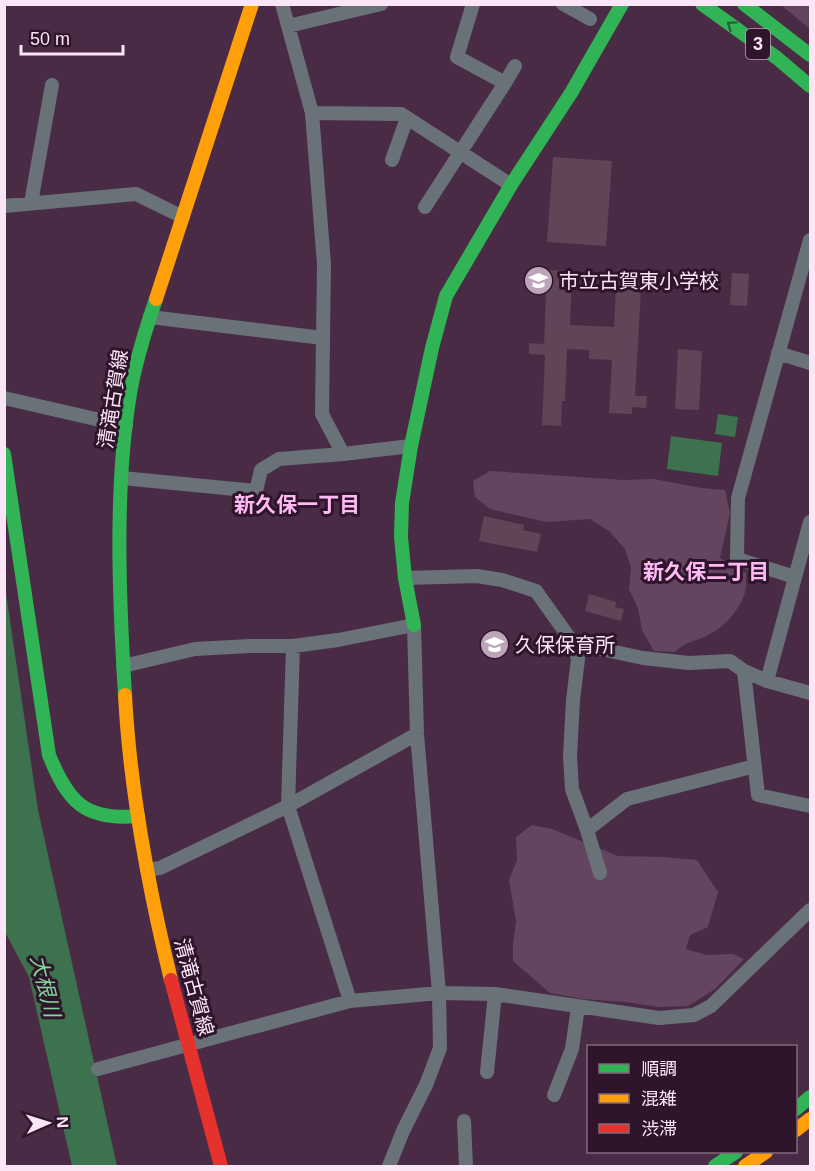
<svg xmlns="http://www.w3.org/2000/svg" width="815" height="1171" font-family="Helvetica,'Noto Sans JP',sans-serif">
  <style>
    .green { fill: #64455f }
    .water { fill: #3d724e }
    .building { fill: #604457 }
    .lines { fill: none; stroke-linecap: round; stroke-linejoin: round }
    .street { stroke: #6a7279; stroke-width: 14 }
    .fast { stroke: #30b455; stroke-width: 14 }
    .slow { stroke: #ff9f0a; stroke-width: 14 }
    .jam { stroke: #e5322d; stroke-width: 14 }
    .oneway { stroke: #2f5d3e }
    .labels { text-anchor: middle; stroke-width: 6; stroke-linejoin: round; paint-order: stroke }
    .shield { fill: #2e152b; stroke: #bea7ba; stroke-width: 1.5 }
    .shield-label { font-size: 18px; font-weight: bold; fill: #fbe6f7 }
    .poi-label { font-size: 20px; fill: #fbe6f7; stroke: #2e152b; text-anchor: start }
    .street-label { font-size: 20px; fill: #fbe6f7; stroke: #2e152b }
    .neighbourhood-label { font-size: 21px; font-weight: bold; fill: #ffbaf4; stroke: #2e152b }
    .water-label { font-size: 21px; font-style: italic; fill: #80d698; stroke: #2e152b }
  </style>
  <rect width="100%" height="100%" fill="#4a2b46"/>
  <path class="green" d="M781,5H809L810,8V29Z
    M490,471L623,480L654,479L701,488L725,490L730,513L720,558L746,573C746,579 747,587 745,592C739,613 720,632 699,639C688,643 683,644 675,652L654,651L642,630L638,608L629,589L631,568L625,549L609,531L590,519L546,522L490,509L475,497L473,481Z
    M532,825L552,829L618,856L662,857L697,860L718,892L708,927L690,935L686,949L706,955L733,954L744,959L715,989L688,1006L659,1007L625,1002L583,999L550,993L513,961V944L516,921L509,880L517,860L516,837Z"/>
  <path class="water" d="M718,414L738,417L735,437L715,434Z
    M671,436L722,443L718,476L667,469Z
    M4,580L38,810L117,1166H72L29,977L6,934L4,924Z"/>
  <path class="building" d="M553,157L612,161L606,246L547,242Z
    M617,269L642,271L635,396H647L646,408L632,407V414L609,413L612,360L589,359V350L567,349L565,401H562L561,426L542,425L545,355L529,354V343L544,344L547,270L572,271L570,325L614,327Z
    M732,273L749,274L747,306L730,305Z
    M678,349L702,351L699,410L675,409Z
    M484,516L524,525L523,530L541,534L537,552L479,541Z
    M589,594L616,602L615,607L624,609L621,621L585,611Z"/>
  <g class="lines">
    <path class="street" d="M282,4L312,113L324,264L322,414L343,454L411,446
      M473,4L457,57L505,83L515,66
      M563,4L590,19
      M288,26L381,4
      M312,113L401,114L511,185
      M392,160L407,118
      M31,203L52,85
      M4,206L136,194L183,217
      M425,207L505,83
      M150,317L323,338
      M778,353L810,363
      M4,398L126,426
      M122,478L256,491L261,470L279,459L343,454
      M795,577L737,559L738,498L810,240
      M405,578L477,576L502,580L536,591L573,643L643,658L689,663L730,661L744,671L767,681L810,693
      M573,643L578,659L573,700L570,756L572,789L587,830L627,799L755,766
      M293,646L288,806L350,1001
      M123,666L195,649L250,646H293L338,640L414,625L417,734L439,993L440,1048L426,1085L403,1131L389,1166
      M744,671L758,795L810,806
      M767,681L810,522
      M587,830L600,873
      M147,870L160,868L288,806L417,734
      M98,1069L350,1001L439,993L495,994L659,1018L694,1015L711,1006L810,910
      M487,1072L495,994
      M554,1095L572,1049L578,1007
      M464,1121L466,1166"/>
    <path class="fast" d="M702,4L777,58L810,86
      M744,4L810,55
      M4,454L49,755C68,802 85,821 138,816
      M414,625L405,578L401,537L402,503L411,446L432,348L446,296L511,185L571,93L622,4
      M125,695C119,597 114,484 131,388C137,357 146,328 156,299
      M796,1109L810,1097
      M715,1166L736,1152"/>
    <path class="slow" d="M156,299L252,4
      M125,695C130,791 148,886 171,980
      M796,1130L810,1119
      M745,1166L766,1152"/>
    <path class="jam" d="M171,980L221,1166"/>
  </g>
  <defs><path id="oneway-chevron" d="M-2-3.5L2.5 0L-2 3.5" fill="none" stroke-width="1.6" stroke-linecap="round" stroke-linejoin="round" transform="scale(1.5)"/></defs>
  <use class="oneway" href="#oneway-chevron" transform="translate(731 25) rotate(-145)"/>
  <defs>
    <symbol id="school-disc" viewBox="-11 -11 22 22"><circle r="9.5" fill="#bda5b9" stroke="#2e152b"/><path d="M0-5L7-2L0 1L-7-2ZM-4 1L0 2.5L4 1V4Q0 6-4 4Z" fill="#fff"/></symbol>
  </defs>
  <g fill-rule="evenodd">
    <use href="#school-disc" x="522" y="264" width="33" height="33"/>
    <use href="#school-disc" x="478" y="628" width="33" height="33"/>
  </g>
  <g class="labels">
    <rect class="shield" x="746" y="29" width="24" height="30" rx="4.5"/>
    <g class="shield-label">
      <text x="758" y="50">3</text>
    </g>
    <g class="poi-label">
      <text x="559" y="288">市立古賀東小学校</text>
      <text x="515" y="652">久保保育所</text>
    </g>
    <g class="street-label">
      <text transform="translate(113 399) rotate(-81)" y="7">清滝古賀線</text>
      <text transform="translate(194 987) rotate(75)" y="7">清滝古賀線</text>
    </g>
    <g class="neighbourhood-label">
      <text x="297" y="512">新久保一丁目</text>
      <text x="706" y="579">新久保二丁目</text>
    </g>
    <g class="water-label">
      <text transform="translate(45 986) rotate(76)" y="7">大根川</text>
    </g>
  </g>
  <rect width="815" height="1171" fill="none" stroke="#fbe6f7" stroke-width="12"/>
  <rect x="587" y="1045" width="210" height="108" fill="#2e152b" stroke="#80697d" stroke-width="1.5"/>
  <rect x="599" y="1064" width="30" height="9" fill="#30b455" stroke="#80697d" stroke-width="1.5"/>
  <text x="641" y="1075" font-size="18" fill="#fbe6f7">順調</text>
  <rect x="599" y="1094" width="30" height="9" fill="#ff9f0a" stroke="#80697d" stroke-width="1.5"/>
  <text x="641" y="1105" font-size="18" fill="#fbe6f7">混雑</text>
  <rect x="599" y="1124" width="30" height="9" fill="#e5322d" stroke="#80697d" stroke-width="1.5"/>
  <text x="641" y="1135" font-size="18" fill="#fbe6f7">渋滞</text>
  <g transform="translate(48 1123) rotate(87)" stroke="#2e152b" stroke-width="4.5" paint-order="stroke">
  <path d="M0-4.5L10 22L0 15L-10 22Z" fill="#fbe6f7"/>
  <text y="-9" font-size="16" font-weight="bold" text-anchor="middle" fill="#fbe6f7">N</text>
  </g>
  <path d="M21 45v9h102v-9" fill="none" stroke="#fbe6f7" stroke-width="3"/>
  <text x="30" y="45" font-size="18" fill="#fbe6f7" stroke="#2e152b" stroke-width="4.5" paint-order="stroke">50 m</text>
</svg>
